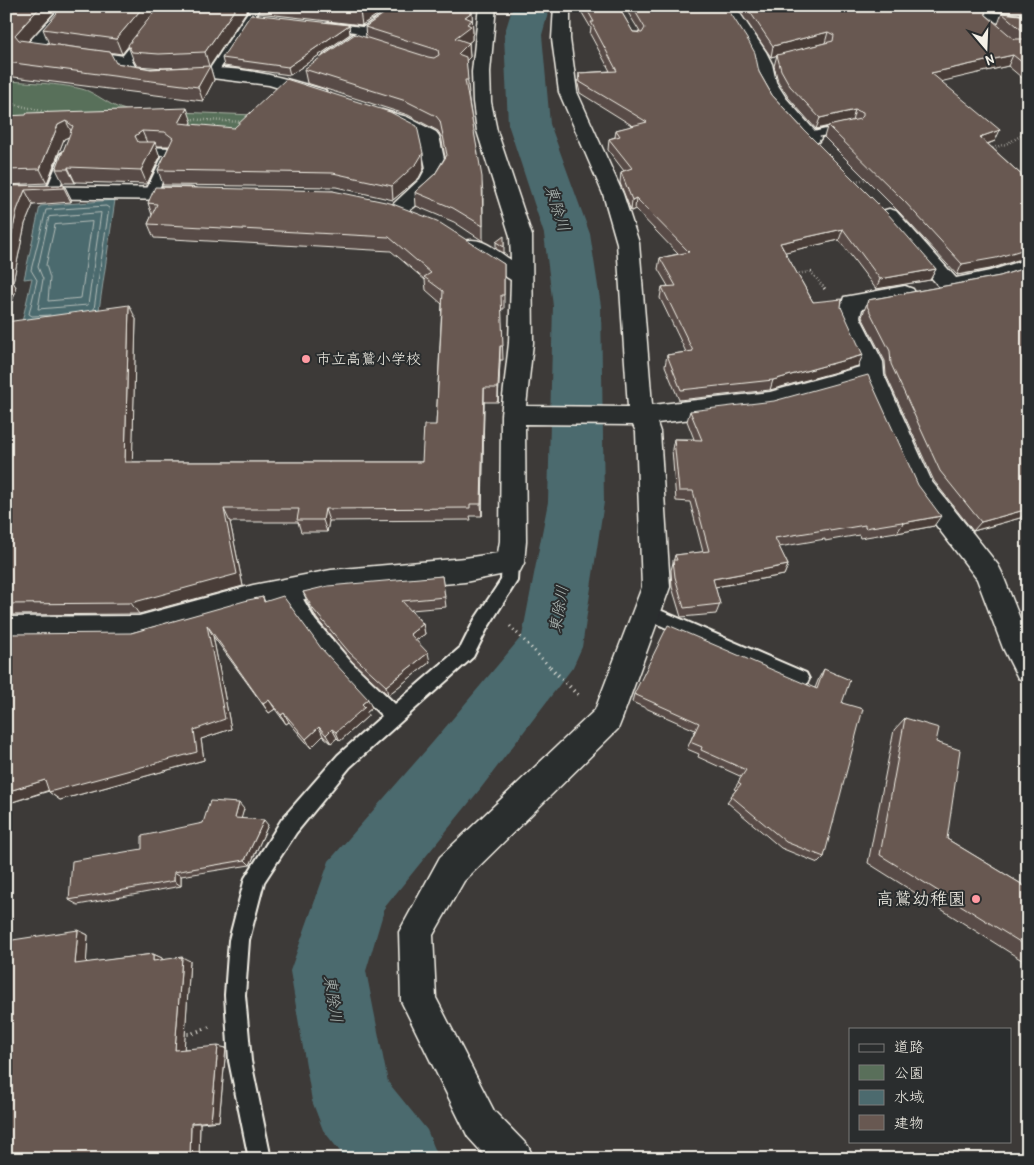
<svg xmlns="http://www.w3.org/2000/svg" width="1034" height="1165" font-family="'Patrick Hand','Klee One',sans-serif">
  <style>
    .green { fill: #596f5a; stroke: #a6b0a1 }
    .water { fill: #4c6a6e; stroke: #8fa09f }
    .lines { fill: none; stroke-linecap: round; stroke-linejoin: round }
    .shore { stroke: #b1bbb7; stroke-width: 1 }
    .river { fill: #4c6a6e; fill-rule: evenodd }
    .service-casing { stroke: #f4f1e8; stroke-width: 4 }
    .minor-casing { stroke: #f4f1e8; stroke-width: 3 }
    .path-far2 { stroke: #f4f1e8; stroke-width: 2.5; stroke-dasharray: 0.5 2.5; stroke-linecap: butt }
    .path-far1 { stroke: #f4f1e8; stroke-width: 3; stroke-dasharray: 1 4; stroke-linecap: butt }
    .path { stroke: #f4f1e8; stroke-width: 4; stroke-dasharray: 1 4.5; stroke-linecap: butt }
    .service { fill: #2a2d2e; fill-rule: evenodd }
    .minor { fill: #2a2d2e; fill-rule: evenodd }
    .wall { fill: #594c46; stroke: #f4f1e8 }
    .shaded-wall { fill: #493e39; stroke: #f4f1e8 }
    .building { fill: #685851; stroke: #f4f1e8 }
    .poi-dot { fill: #ff9aa2; stroke: #2a2d2e; stroke-width: 2 }
    .labels { text-anchor: middle; stroke-width: 4; stroke-linejoin: round; paint-order: stroke }
    .poi-label { font-size: 15px; fill: #f4f1e8; stroke: #2a2d2e; text-anchor: start }
    .water-label { font-size: 16px; font-style: italic; fill: #b1bbb7; stroke: #2a2d2e }
    .near-poi-label { font-size: 18px; fill: #f4f1e8; stroke: #2a2d2e; text-anchor: end }
  </style>
  <rect width="100%" height="100%" fill="#3d3a38"/>
  <filter id="ink" filterUnits="userSpaceOnUse"><feTurbulence type="fractalNoise" baseFrequency=".02" numOctaves="2"/><feDisplacementMap in="SourceGraphic" scale="10" xChannelSelector="R" yChannelSelector="G"/><feConvolveMatrix kernelMatrix="1 2 1 2 8 2 1 2 1" color-interpolation-filters="sRGB"/></filter>
  <g filter="url(#ink)">
    <path class="green" d="M6,81C26,82 70,84 88,91C101,97 112,107 126,110L255,115L421,174L406,188L6,116Z"/>
    <path class="water" d="M115,200L98,317L22,322L32,278L24,279L40,206Z"/>
    <g class="lines">
      <path class="shore" d="M101,213L88,305L38,309L43,279L38,267L49,217Z
        M92,222L81,298L48,301L50,278L46,265L55,225Z
        M50,315L32,316L29,314L37,280L31,270L46,210L106,206L109,208L94,309"/>
      <path class="river" d="M513,6H550L542,35L550,124L590,234L601,306L604,502L582,647L573,667L481,788L385,907L366,971L388,1082L427,1130L439,1159H346L323,1130L312,1101L290,971L329,861L433,742L522,636L548,502L553,306L544,234L508,124L504,35Z"/>
      <defs>
        <path id="service" d="M163,6H173L128,63H120L119,61L120,59Z
          M252,6H262L216,75H208L207,73Z
          M329,23L370,28L375,31L370,34L325,28V24Z
          M847,124L851,125L853,127L851,129L809,139L803,136L805,134Z
          M148,147L170,148L176,152L157,193L151,197L145,193L163,155L144,154L142,151L144,148Z
          M67,150L73,154L58,191L52,195L48,194L46,191L61,154Z
          M510,556L516,558L518,563L517,581L487,629L473,657L350,767L296,833L264,882L249,940L245,995L251,1061L271,1159H249L229,1061L225,995L229,940L245,878L282,819L338,755L382,716C344,677 305,640 281,590L283,585L289,583L295,585L315,620L351,662L395,704L461,647L475,619L501,580L502,563L504,558Z
          M648,605L806,673L809,679L806,685L800,687L794,685L642,617L640,612L642,607Z"/>
        <path id="minor" d="M62,6H80L45,45L124,56L130,57L136,68C164,73 185,67 212,68C251,68 288,79 325,90L327,94L325,98L318,100L269,85L212,78L156,82L122,76L117,65L26,53L23,49L26,45Z
          M394,6H414L337,62L331,63L325,62L322,58L325,54Z
          M479,6H496L490,72L491,102L497,131L532,236L533,343L526,406L628,407L617,243L603,194L559,92L552,39L554,6H570V39L577,92L623,194L639,243L652,405L770,392L860,367L859,362L838,317L844,297L905,286L913,289L916,294L913,299L862,309L860,317L883,362L884,375L932,482L998,565L1002,573L1028,639V682L1018,678L1003,648L977,579L913,495L864,384L770,410L657,423L660,432L670,587L622,719L618,729L464,881L433,935L436,998L494,1111L528,1146L534,1159H488L468,1137L401,1001L399,932L440,857L595,710L642,587L636,432L633,425L525,424L526,541L524,563L520,571L465,582L331,594L253,609L139,642L6,643V617L139,616L253,585L331,570L465,558L498,553L500,541L501,415L509,343L511,280L465,251L462,246L465,241C482,236 497,251 511,260L510,236L477,131L473,102L472,72Z
          M718,6H735L766,52L772,64L776,82L786,98L821,138L818,142L811,144L804,142L769,101L758,82L754,64L748,52Z
          M963,6H980L981,11L1028,16V26L967,19Z
          M382,110L407,117L436,132L439,136L446,168C437,185 412,219 391,214L388,209L420,179L426,168L420,139L393,125L375,120L373,116L375,112Z
          M6,186L190,188L197,189L200,194L197,199L190,200L6,198Z
          M889,209L896,211L956,278L990,271L1028,259V274C1006,282 965,298 943,291L882,221L879,216L882,211Z"/>
      </defs>
      <use href="#service" class="service-casing"/>
      <use href="#minor" class="minor-casing"/>
      <path class="path-far2" d="M6,102L49,113
        M187,119L243,122
        M990,149L1006,144L1028,132
        M852,181L870,179
        M793,274L811,272L825,289"/>
      <path class="path-far1" d="M824,288L827,292
        M510,626L551,668"/>
      <path class="path" d="M550,667L581,698
        M182,1034H191L209,1027"/>
      <use href="#service" class="service"/>
      <use href="#minor" class="minor"/>
    </g>
    <path class="wall" d="M6,6H60L28,42L116,63L151,69L188,67L164,68L137,66L133,59L128,46L122,54L49,44L43,29L250,6L210,66L214,80L203,101L6,76Z
      M258,6H390L362,25L259,13Z
      M395,6H466L463,8L472,12L473,34L472,35V40L469,42L470,57L466,61L469,94H468L483,191V241L454,222L416,206L415,192L435,174L445,157L441,136L438,131L408,115L307,83L304,69L366,38L365,27Z
      M578,6H618L633,32H640L624,6H726L759,72L772,95L804,130L936,269L930,280L876,289L839,240L785,252L813,302L841,307L858,366L770,390L679,400L665,366L667,355L686,352L660,298L662,287L668,286L658,269L660,258L678,254L635,209L631,211L620,183L621,172L624,171L608,150L609,139L615,137L616,130L633,126L580,93L578,84L579,73L610,71L590,34L591,28Z
      M736,6H970L971,10L986,15L998,24L1002,13L1028,16V83L1008,66L941,81L995,141L988,144L1028,181V257L990,269L957,275L900,213L824,137L827,127L816,129L788,97L778,81L774,66L777,55L771,57Z
      M981,6H1028V15L983,9Z
      M349,25L350,34L290,75L224,66L222,58Z
      M6,116L192,122L191,124L424,168L419,178L393,200L336,187L163,185L158,170L169,146H156L160,157L147,184L75,182V183H63L56,169L69,137L64,139L47,183L6,185Z
      M64,185L71,199V202L33,205L25,224L13,282L16,287L15,288L16,290L6,319V186Z
      M333,191L504,264V309H501L503,360H500L498,402H484L482,516H470L471,520L329,521L327,532H301L298,522H230L243,586L139,614L6,615V322L136,319L132,462H422L436,425L442,304L426,290L425,280L391,251L154,238L148,224L152,215L148,203Z
      M496,242H504V253L496,249Z
      M1028,267V529L1020,518L973,531L934,481L886,375L885,361L862,317L864,311L868,300L1000,276Z
      M690,411L934,526L897,533L896,532L860,538L859,535L825,541V539L779,547L788,565L784,575L715,587L720,604L716,614L681,617L672,587L671,570L675,555L703,552L690,502L676,501L672,449L674,439H694L687,421Z
      M442,576L446,607L411,610L423,624L425,634L416,640L430,662L388,695L352,661L317,619L307,601L303,592Z
      M263,597L265,602L321,648L372,708L367,712L368,716L340,741L337,738L331,743L323,736L311,748L289,722L286,724L275,709L269,713L213,636L231,729L201,739L204,760L60,800L49,792V791L6,804L131,633Z
      M824,669L842,703L824,857L818,863L781,848L727,802L736,790L734,789L742,777L698,757L699,754L687,749L695,730L632,702L634,694L815,688L819,678Z
      M905,718L936,742L947,839L1028,888V964L868,863L894,730Z
      M244,809L241,818L268,825L250,865L181,876V886L78,905L69,900L203,823Z
      M78,930L88,935L86,963L153,954L162,958V960L190,961L184,1049L226,1048L219,1121L200,1123L199,1159H6Z"/>
    <path class="shaded-wall" d="M41,6H60L21,49L15,35Z
      M144,6H160L122,54L116,39Z
      M237,6H250L210,66L214,80L203,101L198,87L209,66L205,52Z
      M367,6H390L362,25L360,11Z
      M449,6H466L449,17Z
      M472,12L473,34L472,35V40L455,53V38L465,17Z
      M349,25L350,34L290,75L288,67Z
      M828,32L825,43L771,57L773,46Z
      M469,43L470,57L458,69V54Z
      M1013,55L1008,66L927,85L931,73Z
      M187,108L192,122L184,137L179,123Z
      M855,110L852,121L816,129L820,118Z
      M66,121L73,135L64,139L47,183L40,169L58,125Z
      M1000,130L995,141L975,148L980,137Z
      M142,131L148,145L140,150L135,136Z
      M155,142L160,157L147,184L141,170Z
      M423,153L424,168L419,178L393,200L392,186Z
      M68,167L75,182V183L68,169Z
      M64,185L71,199V202L64,188Z
      M25,190L33,205L25,224L13,282L16,287L15,288L16,290L6,319V260L17,210Z
      M636,198L635,209L631,211L632,200Z
      M843,229L839,240L777,254L780,243Z
      M1028,248L1027,257L990,269L957,275L962,264Z
      M936,269L930,280L876,289L880,279Z
      M129,305L136,319L132,475L125,462Z
      M500,346V360L498,402V388Z
      M863,355L858,366L770,390L773,380Z
      M484,388V402L482,516L481,504Z
      M224,509L230,522L243,586L139,614L131,603Z
      M325,509L329,521L327,532L323,520Z
      M1028,509L1020,518L973,531L981,522Z
      M941,516L934,526L897,533L903,523Z
      M788,565L784,575L709,588L713,579Z
      M423,624L425,634L412,643L410,634Z
      M207,625L213,636L231,729L201,739L204,760L60,800L49,792L194,730Z
      M428,653L430,662L388,695L386,686Z
      M368,699L372,708L367,712L368,716L340,741L336,732L362,704Z
      M269,700L275,709L269,713L263,704Z
      M284,713L289,722L286,724L281,715Z
      M319,727L323,736L311,748L306,739Z
      M332,729L337,738L331,743L326,735Z
      M45,780L56,788L6,804V792Z
      M239,803L244,809L240,823L235,818Z
      M264,820L268,825L250,865L245,860Z
      M174,872L181,876V886L174,881Z
      M78,930L88,935L86,968L75,964Z
      M153,954L162,958V965L153,961Z
      M182,957L190,961L184,1052L175,1050Z
      M218,1046L226,1048L219,1121H211Z
      M191,1123H200L199,1159H190Z"/>
    <path class="building" d="M10,6H41L15,35L19,40L110,52L116,63L151,69L210,66L198,87L6,62V14L7,13H6V10Z
      M63,6H144L116,39L43,29Z
      M159,6H237L205,52L159,54L132,52L128,45Z
      M319,6H367L360,11Z
      M395,6H457L472,12L465,17L472,20L467,24L471,26L455,38L469,43L458,54L466,57L468,80H465L482,177L483,226L453,208L415,192L435,174L447,155L440,121L436,116L406,101L304,69L355,34L428,57L434,58L439,55L438,50L365,27Z
      M585,6H618L633,32L642,33L645,28L632,6H726L749,42L755,53L759,72L772,95L804,130L888,214L936,269L880,279L843,229L780,243L813,302L842,299L841,307L863,355L773,380L681,390L667,355L693,351L662,287L676,286L660,258L689,252L636,198L632,200L621,172L632,168L609,139L620,136L616,130L647,122L580,82L579,73L617,71L591,22H594Z
      M746,6H970L971,10L985,11L986,15L1014,39H1025L1024,32L1002,13L1028,16V67L1013,55L931,73L1000,130L980,137L1028,181V248L996,258L962,264L905,202L828,126L860,119L863,116V113L855,110L820,118L790,86L781,70L777,55L833,41L834,35L828,32L773,46Z
      M251,14L349,25L288,67L222,58Z
      M286,79L390,112L417,126L423,153L417,163L392,186L333,173L158,170L173,138L165,132L142,131L135,136L138,142H155L141,170L68,167V169H56L73,126L66,121L58,125L40,169L6,170V116L26,115L27,113L187,108L179,123L234,128Z
      M64,185V188L25,190L17,210L6,260V186Z
      M155,187L333,191L390,203L437,221L504,264V295H501L503,346H500L498,388H484L481,504H470V508L325,509L323,520H297L299,509H224L237,574L131,603L6,604V322L129,305L125,462H422L424,425H436L443,291L424,277L431,273L389,237L148,224L157,204L148,203Z
      M504,236V247L496,242Z
      M1028,267V509L981,522L940,471L891,364L890,351L867,306L868,300L1000,276Z
      M868,375L918,485L941,516L903,523L902,522L865,528V525L830,531V529L775,538L788,565L713,579L720,604L684,608L675,577L673,560H677L675,555L709,551L693,491H679L674,439L702,440L690,411L774,401Z
      M442,576L445,597L402,601L423,624L410,634L428,653L386,686L349,652L313,609L303,592L328,586Z
      M283,596L321,648L368,699L362,704L365,707L336,732L332,729L326,735L319,727L306,739L284,713L281,715L269,700L263,704L207,625L225,719L194,730L197,752L49,792L45,780L6,792V634L131,633L248,600L263,597L264,602Z
      M668,625L817,689L824,669L850,680L842,703L863,709L824,857L786,842L731,796L741,784L738,782L746,770L701,750L702,747L690,742L699,723L634,694Z
      M905,718L939,728L936,742L960,750L947,839L1028,888V947L880,855Z
      M210,801L239,803L235,818L264,820L245,860L174,872V881L69,900L72,861L142,849V836L203,823Z
      M78,930L75,964L153,954V961L182,957L175,1050L218,1046L211,1121L191,1123L190,1159H6V941Z"/>
  </g>
  <g class="poi-dot">
    <circle cx="306" cy="359" r="5"/>
    <circle cx="976" cy="899" r="5"/>
  </g>
  <g class="labels">
    <g class="poi-label">
      <text x="316" y="364">市立高鷲小学校</text>
    </g>
    <g class="water-label">
      <text transform="translate(558 208) rotate(72)" y="6">東除川</text>
      <text transform="translate(558 609) rotate(-80)" y="6">東除川</text>
      <text transform="translate(334 999) rotate(81)" y="6">東除川</text>
    </g>
    <g class="near-poi-label">
      <text x="966" y="905">高鷲幼稚園</text>
    </g>
  </g>
  <rect width="1034" height="1165" fill="none" stroke="#2a2d2e" stroke-width="25"/>
  <rect x="12" y="12" width="1009" height="1140" fill="none" stroke="#f4f1e8" stroke-width="2" filter="url(#ink)"/>
  <rect x="849" y="1028" width="162" height="115" fill="#2a2d2e" stroke="#7b7b78"/>
  <rect x="859" y="1044" width="25" height="8" fill="#2a2d2e" stroke="#7b7b78"/>
  <text x="894" y="1052" font-size="15" fill="#f4f1e8">道路</text>
  <rect x="859" y="1065" width="25" height="15" fill="#596f5a" stroke="#7b7b78"/>
  <text x="894" y="1078" font-size="15" fill="#f4f1e8">公園</text>
  <rect x="859" y="1090" width="25" height="15" fill="#4c6a6e" stroke="#7b7b78"/>
  <text x="894" y="1102" font-size="15" fill="#f4f1e8">水域</text>
  <rect x="859" y="1115" width="25" height="15" fill="#685851" stroke="#7b7b78"/>
  <text x="894" y="1128" font-size="15" fill="#f4f1e8">建物</text>
  <g transform="translate(986 48) rotate(161)" stroke="#2a2d2e" stroke-width="4" paint-order="stroke">
  <path d="M0-4L9 19L0 12L-9 19Z" fill="#f4f1e8"/>
  <text y="-8" font-size="14" font-weight="bold" text-anchor="middle" fill="#f4f1e8">N</text>
  </g>
</svg>
